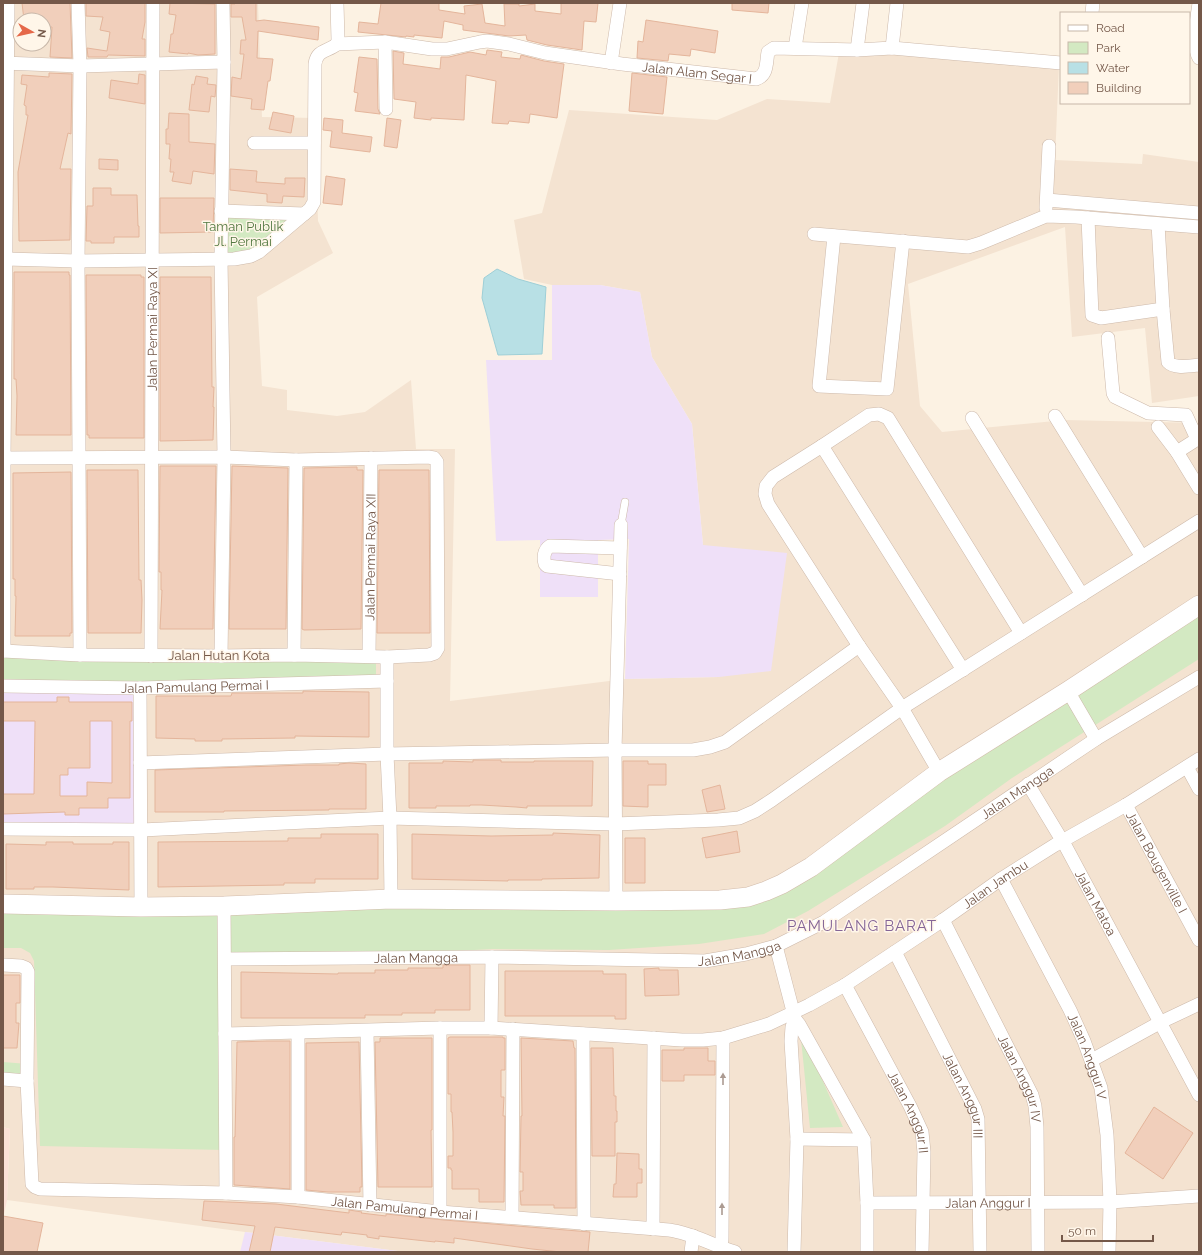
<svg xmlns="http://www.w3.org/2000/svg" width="1202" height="1255" font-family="Raleway,sans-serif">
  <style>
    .residential { fill: #f4e3d1; fill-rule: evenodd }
    .commercial { fill: #fce1d7 }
    .education { fill: #efe0f8 }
    .green { fill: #d3e9c2 }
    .water { fill: #b8e0e5; stroke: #9ecfd7 }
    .building { fill: #f1cfbb; stroke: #e4b59b; fill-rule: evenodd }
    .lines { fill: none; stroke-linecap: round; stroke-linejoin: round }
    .lane-casing { stroke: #cdb9aa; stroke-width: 8 }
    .street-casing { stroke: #cdb9aa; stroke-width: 14 }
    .secondary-casing { stroke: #d2bbaa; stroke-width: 20 }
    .lane { stroke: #fff; stroke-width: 7 }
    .street { stroke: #fff; stroke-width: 13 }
    .secondary { stroke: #fff; stroke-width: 19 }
    .oneway { fill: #ac9b92 }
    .labels { text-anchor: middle; stroke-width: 3; stroke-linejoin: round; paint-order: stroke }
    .street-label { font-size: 13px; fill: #745849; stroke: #fff6e9 }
    .park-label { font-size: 13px; fill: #537942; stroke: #fff6e9 }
    .quarter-label { font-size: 15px; letter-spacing: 1px; fill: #856597; stroke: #fff6e9 }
  </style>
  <rect width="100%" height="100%" fill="#fcf2e3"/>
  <path class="residential" d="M3,3H258L262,117L315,118L318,221L333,253L257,297L262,386L287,390V410L337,416L365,412L411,380L416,449H455L450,701L625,679L719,677L703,545L692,424L652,357L640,292L600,285H552L524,279L514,220L542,213L569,110L717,120L767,99L830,103L839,53L906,52L1059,65L1055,160L1142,164L1143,154L1199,162V396L1152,403L1145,328L1072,337L1065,227L908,284L920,406L942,432L1065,420L1199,423V1252H406L245,1232L7,1200L10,1129L3,1127ZM20,20H44V44H20Z"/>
  <path class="commercial" d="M3,1127L10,1129L7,1200L3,1219Z"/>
  <path class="education" d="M552,285H600L640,292L652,357L692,424L703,545L787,553L771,671L719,677L625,679L629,539L598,540V597H540V540L496,541L486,360H552Z
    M3,686L140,688L142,830L3,829Z
    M245,1232L406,1252H240Z"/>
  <path class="green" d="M221,211L304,214L259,252L221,259Z
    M1199,612V659L1012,778L945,826L808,911L764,934L699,944L609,950L493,949L223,963L224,1150L40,1146L34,961L30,953L21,948H3V910L765,893Z
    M376,651V679L3,684V653Z
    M800,1029L843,1127L810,1128Z
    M3,1062L28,1064L27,1081L3,1079Z"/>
  <path class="water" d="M497,269L518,279L546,287L542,354L498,355L482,298L484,278Z"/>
  <path class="building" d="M22,3H70L72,58L50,57L52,27H44V20H24Z
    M86,3H145V22L142,39H145V56L108,55L107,57H88L87,48L107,51L110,32L100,30L103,17L86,16Z
    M170,3L215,4V54L198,55L188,53V54L169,52L171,34H173L176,15L169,14Z
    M235,3H256V21L264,20L319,27L318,40L258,31L257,58L273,59L270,81H268L264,110L251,109L252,99L231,96L232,77L241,79L244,54H240L241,40H246L242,17H231V4H235Z
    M381,3H439V10L465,14L464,6L482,4L485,23L505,26L504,4H519V6L535,4V11L561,14V3H598L596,22L584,21L582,50L547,45L527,40L526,35L509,36L463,30V25L444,21L442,38L414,35V37L406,36V37L358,32L359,22L378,24Z
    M732,3H769L768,13L732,10Z
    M646,20L718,31L715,53L691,49L690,56L669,54L668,61L637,58L638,41L643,42Z
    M487,50L502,52L501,57L520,59L521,55L544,61L564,64L557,118L530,114L529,123L509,121L508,124L492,123L496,81L466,75L464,120L431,118V120L414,118L416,102L394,99L393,51L404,53L403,64L440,69L441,57H449L470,52L486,55Z
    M359,57L377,59L378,109L380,114L355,111L358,93L354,92Z
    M49,73L72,74L71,134L68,133L60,169H71L70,240L19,241L18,172L28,115H26V106L24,105L27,85L21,84L22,75L49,77Z
    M632,73L667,77L663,114L629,111Z
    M139,74L145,75V104L109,98L111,80L138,84Z
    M196,76L208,78L207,84L216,85L215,97L211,96L209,112L189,110L192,84L194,85Z
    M273,112L294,116L291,133L269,129Z
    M169,113L189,114V142L215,144L214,174L193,171L191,184L172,181L174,172H170L171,159H169L170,144H166V129H168Z
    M324,118L343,120L342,133L372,137L370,152L330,147L332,131L323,130Z
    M387,118L401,120L397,148L384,146Z
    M99,159L118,160V170L99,169Z
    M230,169L257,171L256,182L285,184V178H305L304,197L283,196L282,203L267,202V194L230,190Z
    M326,176L345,179L342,205L323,203Z
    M93,188H111V195H137L138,226H139V237H114V243H91V241H86L87,206H93Z
    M160,198H214L213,232L160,233Z
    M14,272H69V275H70L71,435H16L17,396L16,379H14Z
    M86,275H141V277H144V438H89V435H87Z
    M160,277H211L212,387H214L213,407H214L213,440L160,441Z
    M160,466H216L213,629H160L162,590H161V572H159Z
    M232,466L288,468L286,629H229Z
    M357,467V470H363L361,629L304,630L302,629L304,468Z
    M87,470H138L139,580H141L142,600L141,633H88Z
    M379,470H429L430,633H377Z
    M71,472L72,633H70V636H15L16,596H15V579H13V473Z
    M303,691L369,692V737L295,736V738L222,739V741H195V739L156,738V696H231L232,693H303Z
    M57,697H69V702H132V721H130V798H108V808H79V815H65V812L3,814V794H34L35,721H3V702H57ZM90,721H112V783L87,782V796H60V775H68V768H90Z
    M473,760H501V762H534V761H593L592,806H527V808L516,807L481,805H470V806H436V808H409V763H443V761L473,762Z
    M623,761H648V764H666V785H648V807L623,806Z
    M349,763L366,764V809H329V810L224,811V812H155V770L306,765H339V764Z
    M720,785L725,809L707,812L702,790Z
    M737,831L740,852L706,858L702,838Z
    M553,833L600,835L599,878L542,879V880H508V881L412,879V834L491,836L553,835Z
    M321,834H378V879H315V883H284V885L158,887V842L288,841V838H321Z
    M625,838H645V883H625Z
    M46,842H73V844H113V842H129V890L53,887H34V889H6V844L46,845Z
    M443,965H470V1010H435V1013H402V1015H365V1018H241V972L338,974V973H375V970H408V968H443Z
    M659,968V970H678L679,995L645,996L644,969Z
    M505,971H603V974H626V1019H615V1016H505Z
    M3,975H20V1003H16V1023H19L17,1048H3Z
    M450,1037H503V1038H505V1070H501V1097H504L503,1116H505L504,1202H479V1189H452V1170H451V1168H448V1156H453V1132L452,1112H451V1094H448V1038Z
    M380,1038H432V1130H431L432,1187H378L375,1042H380Z
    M521,1038L573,1041L574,1048H575L576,1208H554V1205H521L520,1191H523V1172H520L521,1116H522Z
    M267,1041H290V1189L234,1185V1137H235L237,1042Z
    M359,1042L362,1187H360V1192H328L306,1190V1043Z
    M591,1048H613L614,1096H616V1111H617V1122H615V1156H592Z
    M684,1048H708V1061H715V1075H684V1081H662V1050H684Z
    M1154,1107L1193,1133L1163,1179L1125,1153Z
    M617,1153L639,1154V1169H642V1183H637V1197H613L614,1184H616Z
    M204,1201L276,1204L349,1213V1210L362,1212L361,1213L386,1216V1214L444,1220L590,1232L588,1252H561L532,1249L454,1238V1243L435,1241V1242L379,1236V1239L367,1237V1235L342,1232L341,1235L275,1227L270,1252H249L255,1226L202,1220Z
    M3,1216L43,1223L37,1252H3Z"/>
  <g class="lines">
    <defs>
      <path id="lane" d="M621,525L625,502"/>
      <g id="street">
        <path d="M78,3L80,66L78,261L80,655"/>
        <path d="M1199,3C1197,19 1191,44 1199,58"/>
        <path d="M1092,13L1093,3"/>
        <path d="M385,42L386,109"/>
        <path id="s1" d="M337,44L385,42L432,49H447L480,42L487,41L509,44L545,53L622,64L756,79C768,75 766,63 768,52L774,48L857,50L892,48L1061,63"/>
        <path d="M795,48L802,3"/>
        <path d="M892,48L897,3"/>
        <path d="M857,50L863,3"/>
        <path d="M3,63L80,66L224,62"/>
        <path d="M611,63L620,3"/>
        <path d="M254,143H314"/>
        <path d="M1047,200L1199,213"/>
        <path d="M1046,208L1049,146"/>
        <path d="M221,211L304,214"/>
        <path d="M1088,218L1092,315L1101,318L1163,309"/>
        <path d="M1158,224L1163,309L1168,362C1174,369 1190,366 1199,365"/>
        <path d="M814,234L968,247L981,243L1046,216L1076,217L1199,227"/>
        <path d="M834,236L819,386L887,389L903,241"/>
        <path d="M6,259L78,261L234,259L251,256L259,252L310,209L314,202L315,64C317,49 328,52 337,44L338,40L337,3"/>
        <path d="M1108,338L1113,393L1115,397L1148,413L1186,415L1197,439"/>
        <path d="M1055,416L1142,557"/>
        <path d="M972,418L1082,595"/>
        <path d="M1158,427L1177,452L1199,488"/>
        <path d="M822,446L963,670"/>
        <path d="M1177,452L1199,438"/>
        <path d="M3,458L224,457L296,460L428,457L434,458L437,462L438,648L435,653L429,655L387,657L294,655L221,656L80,655L3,651"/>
        <path d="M620,574L547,566L545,564C543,557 544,550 550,546L620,548"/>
        <path d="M4,651V458L8,3"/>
        <path d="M294,655L296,460"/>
        <path id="s2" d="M151,656L153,3"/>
        <path d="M221,656L224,457L221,259L224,62L223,3"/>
        <path id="s3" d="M369,656L371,458"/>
        <path d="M387,657V754L390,818L391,899"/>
        <path id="s4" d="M3,686L140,688L387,681"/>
        <path d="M140,688L141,907"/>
        <path d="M1068,691L1096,739"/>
        <path d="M140,763L387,754L615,750H693L710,747L725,742L859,646"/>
        <path d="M1187,767L1199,789"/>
        <path d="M939,772L902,708L859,646L768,504L765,494L766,486L773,477L822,446L869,415L879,414L888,418L1021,633"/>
        <path id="s5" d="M1028,784L1066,847L1199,1095"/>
        <path id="s6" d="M1126,805L1199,940"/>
        <path d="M3,829L142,830L390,818L615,824L718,820L739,818L755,811L772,800L902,708L1199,521"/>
        <path id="s7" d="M1001,879L1070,1010L1084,1041L1101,1088L1107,1135L1110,1202L1109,1252"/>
        <path d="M616,901L615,750L621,525"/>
        <path d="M224,906L226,1193"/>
        <path id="s8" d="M943,920L1032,1095L1035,1106L1037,1127L1038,1252"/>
        <path d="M776,946L795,1019L799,1024L864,1140L867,1203V1252"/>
        <path id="s9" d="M895,952L975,1109L978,1119L980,1252"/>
        <path id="s10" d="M225,959L492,957L705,961L746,954L776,946L824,922L1096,739L1199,677"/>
        <path id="s11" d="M3,965L21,966L26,968L28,972L27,1081L32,1184L35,1187L40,1189L226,1193L298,1197L440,1212L669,1230C692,1233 712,1245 735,1252"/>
        <path id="s12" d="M845,985L910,1106L922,1132L924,1152L922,1252"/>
        <path d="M440,1028V1212"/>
        <path d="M491,1028L492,957"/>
        <path d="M367,1031L370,1205"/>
        <path d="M298,1033V1197"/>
        <path id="s13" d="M225,1034L440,1028H491L682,1040H703L723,1038L769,1024L809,1005L845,985L943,920L1001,879L1055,845L1126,805L1199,759"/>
        <path d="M583,1034L584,1224"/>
        <path d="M1092,1060L1161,1022L1199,1004"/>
        <path d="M3,1079L27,1081"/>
        <path d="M797,1139L864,1140"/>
        <path id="s14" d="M867,1203L1110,1202L1199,1196"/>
        <path d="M512,1217L513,1029"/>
        <path d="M653,1229L654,1038"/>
        <path d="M721,1248L722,1239L723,1038"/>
        <path d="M691,1252L693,1236"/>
        <path d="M794,1252L797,1139L791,1041L792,1027L795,1019"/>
      </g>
      <path id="secondary" d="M3,904L141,907L224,906L391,899L616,901L720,900L748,897L766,891L782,884L811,867L939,772L1068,691L1199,605"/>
    </defs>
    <use href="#lane" class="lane-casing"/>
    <use href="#street" class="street-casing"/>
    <use href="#secondary" class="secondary-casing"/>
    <use href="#lane" class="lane"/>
    <use href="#street" class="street"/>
    <use href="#secondary" class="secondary"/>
  </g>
  <defs><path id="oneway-solid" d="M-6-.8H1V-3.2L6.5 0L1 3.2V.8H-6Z"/></defs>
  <g class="oneway">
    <use href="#oneway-solid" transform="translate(723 1079) rotate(-90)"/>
    <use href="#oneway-solid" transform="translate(722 1209) rotate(-90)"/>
  </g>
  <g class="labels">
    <g class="street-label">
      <text dy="5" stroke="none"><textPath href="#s1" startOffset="364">Jalan Alam Segar I</textPath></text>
      <text dy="5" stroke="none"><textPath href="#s2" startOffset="327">Jalan Permai Raya XI</textPath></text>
      <text dy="5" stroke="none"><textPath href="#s3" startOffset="99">Jalan Permai Raya XII</textPath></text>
      <text x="219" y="660">Jalan Hutan Kota</text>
      <text dy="5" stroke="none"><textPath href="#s4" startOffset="192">Jalan Pamulang Permai I</textPath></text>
      <text dy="5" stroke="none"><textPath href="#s10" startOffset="839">Jalan Mangga</textPath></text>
      <text dy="5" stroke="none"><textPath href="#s6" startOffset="65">Jalan Bougenville I</textPath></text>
      <text dy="5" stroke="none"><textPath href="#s13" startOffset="813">Jalan Jambu</textPath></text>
      <text dy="5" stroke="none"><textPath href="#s5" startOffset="137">Jalan Matoa</textPath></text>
      <text dy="5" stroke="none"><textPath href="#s10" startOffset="515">Jalan Mangga</textPath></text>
      <text dy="5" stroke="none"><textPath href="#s10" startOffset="191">Jalan Mangga</textPath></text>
      <text dy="5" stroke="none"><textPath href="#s7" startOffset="198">Jalan Anggur V</textPath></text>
      <text dy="5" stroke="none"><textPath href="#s8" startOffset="177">Jalan Anggur IV</textPath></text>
      <text dy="5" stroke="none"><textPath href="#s9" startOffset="160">Jalan Anggur III</textPath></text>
      <text dy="5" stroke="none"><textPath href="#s12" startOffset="143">Jalan Anggur II</textPath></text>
      <text dy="5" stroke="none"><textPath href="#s14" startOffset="121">Jalan Anggur I</textPath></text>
      <text dy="5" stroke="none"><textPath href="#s11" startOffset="615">Jalan Pamulang Permai I</textPath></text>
    </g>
    <g class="park-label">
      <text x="243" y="231">Taman Publik<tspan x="243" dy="15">Jl. Permai</tspan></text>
    </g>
    <g class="quarter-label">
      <text x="862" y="931">PAMULANG BARAT</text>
    </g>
  </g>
  <rect width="1202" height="1255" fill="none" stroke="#745849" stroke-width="8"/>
  <rect x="1060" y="12" width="130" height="92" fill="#fff6e9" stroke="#c7b7a9"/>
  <rect x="1068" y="25" width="20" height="6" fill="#ffffff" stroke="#c7b7a9"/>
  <text x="1096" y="32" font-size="12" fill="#745849">Road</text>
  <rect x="1068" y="42" width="20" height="12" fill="#d3e9c2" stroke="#c7b7a9"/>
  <text x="1096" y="52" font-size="12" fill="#745849">Park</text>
  <rect x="1068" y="62" width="20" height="12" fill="#b8e0e5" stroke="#c7b7a9"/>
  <text x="1096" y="72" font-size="12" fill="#745849">Water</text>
  <rect x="1068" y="82" width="20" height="12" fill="#f1cfbb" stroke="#c7b7a9"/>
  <text x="1096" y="92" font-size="12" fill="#745849">Building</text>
  <g transform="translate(32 32) rotate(98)"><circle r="19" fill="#fff6e9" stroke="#c7b7a9"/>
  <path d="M0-3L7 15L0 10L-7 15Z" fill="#e56849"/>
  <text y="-6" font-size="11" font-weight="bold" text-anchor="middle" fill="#745849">N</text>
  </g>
  <path d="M1062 1235v6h91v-6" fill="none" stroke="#745849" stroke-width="2"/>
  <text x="1068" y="1235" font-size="12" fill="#745849" stroke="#fff6e9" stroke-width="3" paint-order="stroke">50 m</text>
</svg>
